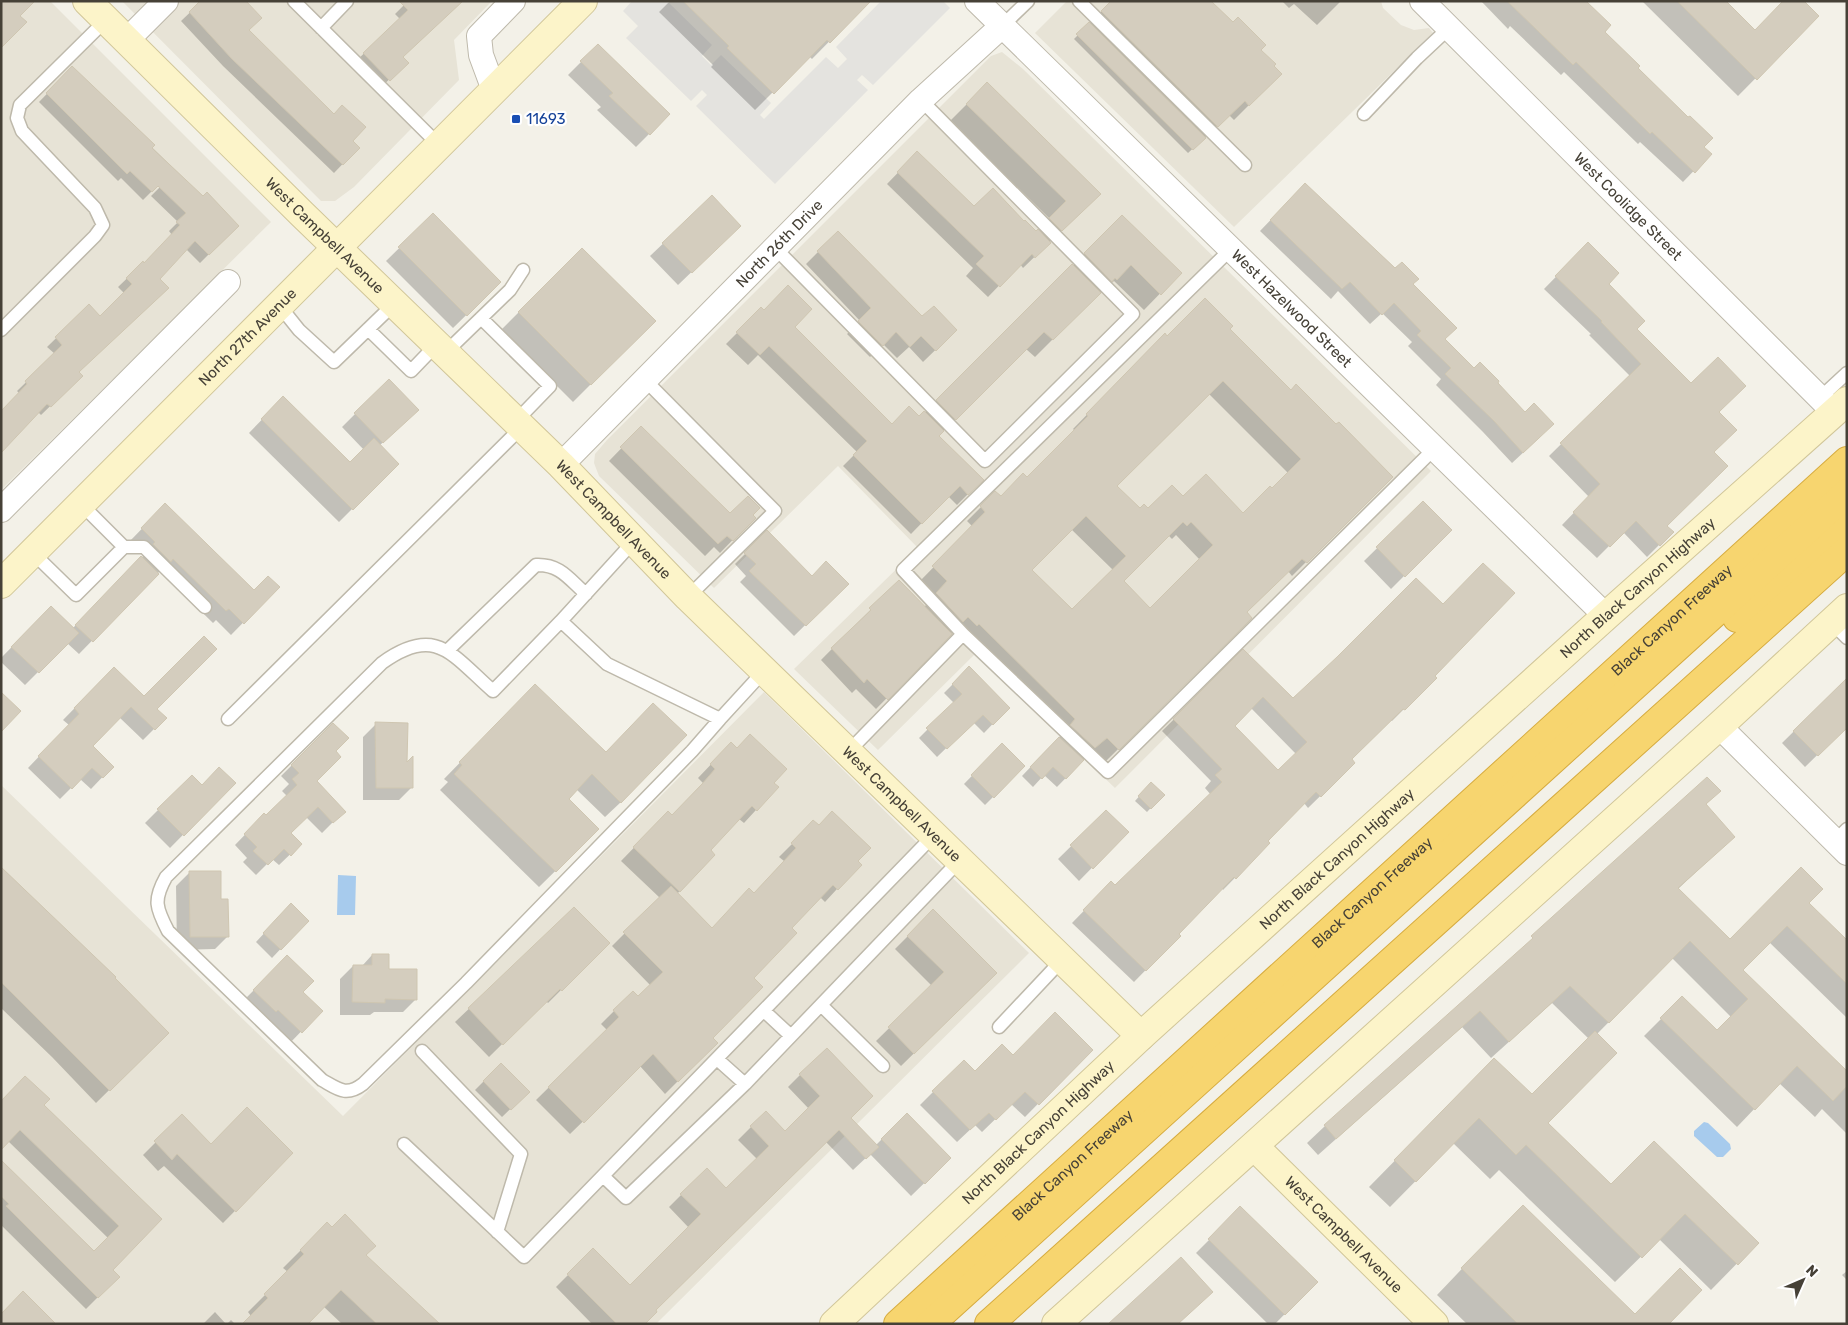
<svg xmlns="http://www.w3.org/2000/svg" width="1848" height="1325" font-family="Rubik,sans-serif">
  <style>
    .residential { fill: #e7e3d6 }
    .parking { fill: #e4e3df }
    .water { fill: #a7cbed }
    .shadow { fill: #0003; fill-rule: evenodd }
    .building { fill: #d4cdbe; stroke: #cfc6b1; fill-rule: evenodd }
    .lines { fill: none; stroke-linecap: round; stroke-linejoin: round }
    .lane-casing { stroke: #beb9ab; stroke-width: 15 }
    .street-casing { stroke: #beb9ab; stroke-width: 26 }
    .secondary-casing { stroke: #d1c699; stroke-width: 30 }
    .highway-casing { stroke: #d6ab3f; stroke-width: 30 }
    .lane { stroke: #fff; stroke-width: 12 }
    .street { stroke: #fff; stroke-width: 24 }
    .secondary { stroke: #fcf4c9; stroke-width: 28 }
    .highway { stroke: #f7d56f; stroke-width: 28 }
    .transit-dot { fill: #1a4fb4; stroke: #fff; stroke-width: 2 }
    .labels { text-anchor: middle; stroke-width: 4.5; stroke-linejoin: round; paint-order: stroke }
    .transit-label { font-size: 15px; fill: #164399; stroke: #fff; text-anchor: start }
    .street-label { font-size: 15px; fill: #464137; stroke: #fff }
  </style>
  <rect width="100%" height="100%" fill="#f3f1e8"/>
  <path class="residential" d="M1,1H50L271,222L1,490Z
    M122,1H492L454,40L459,80L354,187L335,201H321Z
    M1067,1H1381L1383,8L1401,25L1414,30L1429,28L1433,33L1234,227L1035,33Z
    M1002,52L1023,69L1431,471L1115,788L975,654L878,750L794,669L918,548L838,466L714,588L599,476L594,463L595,454L607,440L991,56Z
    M764,692L1029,953L656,1324H1V785L343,1116Z"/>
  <path class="parking" d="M632,1H667L712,45L702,56L711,65L721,55L771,103L760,115L764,119L826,57L838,68L847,59L836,47L881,1H943L950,8L873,85L862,75L857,80L868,90L775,184L696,106L707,95L702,90L691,101L626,38L638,26L623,11Z"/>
  <path class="water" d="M338,875L356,876L355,915H337Z
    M1704,1122L1708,1123L1730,1144L1731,1149L1723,1157H1717L1694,1136V1131Z"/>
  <path class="shadow" d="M202,1L247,31L358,148L334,173L223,66L181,21Z
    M408,1H457L401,57L407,63L380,88L355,62L400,19L395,14Z
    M670,1H869L812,59L809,56L755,110L711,67L713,65L659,12Z
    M1112,1L1233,23L1260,50L1280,74L1234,120L1229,115L1188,153L1074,39Z
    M1282,1H1341L1317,25L1294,4L1289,8Z
    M1481,1H1584L1603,32L1688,119L1702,147L1710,154L1683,182L1640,142L1638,144L1564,72L1561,75L1510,26L1508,29Z
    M1642,1H1724L1755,31L1817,16L1738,96Z
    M598,45L669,114L636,147L597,110L601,107L568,75Z
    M72,68L203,198L237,226L200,263L186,249L158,279L78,373L73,384L41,415L17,391L55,354L47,347L89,306L100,318L125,294L118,287L143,263L144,264L172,235L169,231L178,222L151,196L164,183L162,181L143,200L121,178L118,181L39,102Z
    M987,84L1083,210L1023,268L1020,264L988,297L966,276L973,268L887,184L917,153L974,208L1035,233L1050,219L950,121Z
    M1305,184L1412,284L1443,339L1474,369L1496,383L1542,435L1512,463L1483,432L1436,385L1441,379L1408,346L1412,342L1382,313L1370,324L1338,291L1331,299L1260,231Z
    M712,197L726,239L678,285L650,256Z
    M433,215L500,282L453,328L386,261Z
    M1122,217L1180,273L1144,310L1114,281L1099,295L1098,294L1035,357L1026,349L938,436L982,480L957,505L948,496L911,534L843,466L857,452L758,355L748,365L726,344L761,309L793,327L892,426L919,418Z
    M838,232L922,318L956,330L923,362L909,347L897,358L883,344L870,357L847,334L860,321L806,264Z
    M1588,244L1607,284L1635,328L1717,412L1713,452L1666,526L1672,532L1647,557L1623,532L1597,558L1562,525L1589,497L1549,456L1630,376L1589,335L1591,334L1544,289Z
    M582,249L654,321L573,402L501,330Z
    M1229,329L1291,391L1391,477L1292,576L1288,571L1246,613L1251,618L1104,763L1092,751L1057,787L1044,775L1033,787L1022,776L1062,734L954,630L876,709L856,689L852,693L821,660L899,581L924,607L935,596L920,581L973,527L967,521L995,493L1000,498L1027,479L1075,431L1073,429L1151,349L1167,338ZM1209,394L1288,473L1243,514L1183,498L1148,510L1139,509L1115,486ZM1071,529L1113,570L1072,610L1030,570ZM1168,535L1172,539L1176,535L1200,560L1150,610L1122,581Z
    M283,398L350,464L364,450L342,427L355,414L404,423L379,446L397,464L339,522L249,433Z
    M641,428L730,515H751L754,518L720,553L714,547L705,556L609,461Z
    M1423,503L1450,530L1391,589L1364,561Z
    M165,505L254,592L278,587L231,635L216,620L213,623L160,571L79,654L67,643L25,685L1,662V658L51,607L73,628L144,555L130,541Z
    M767,532L812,577L847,584L794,636L740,582L746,576L735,564Z
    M1243,651L1293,699L1433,676L1435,678L1392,721L1390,720L1350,759L1354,763L1308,808L1304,803L1266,841L1269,843L1223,890L1222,888L1177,934L1179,936L1134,982L1072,923L1111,883L1115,887L1211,795L1205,788L1211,781L1162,731ZM1251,708L1296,754L1278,772L1234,726Z
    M114,668L165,718L143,740L119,717L91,746L112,767L91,789L80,779L60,799L28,768L69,725L63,720Z
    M969,668L1008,708L984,733L973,722L937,757L919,738L954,703L944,693Z
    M1847,679V726L1805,767L1782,743Z
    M520,701L621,802L605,817L576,789L567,799L598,829L539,887L440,790L448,782L444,779Z
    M333,724L334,751L315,781L333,822L322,833L306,817L290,833L301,844L279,865L272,859L256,875L243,862L247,858L235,845L264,815L266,817L287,796L282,791L289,784L281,776Z
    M376,724L406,765L412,787L399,800H363V737Z
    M1002,745L1024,766L985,805L964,784Z
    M718,757L772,783L756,810L744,823L739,819L709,850L714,855L677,894L711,929L754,894L784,861L779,857L801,835L856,861L837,889L825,902L820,897L791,928L752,978L711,1038L716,1043L665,1094L640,1066L570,1134L536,1100L607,1030L601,1024L614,1011L633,993L638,998L651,986L612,946L660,898L621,861L655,826L672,817L703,783L698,778Z
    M192,776L202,786L234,783L170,848L145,823Z
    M1707,779L1719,791L1705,805L1733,837L1678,889L1730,940L1807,903L1847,942V1018L1769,942L1741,970L1847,1072V1134L1822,1109L1815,1117L1779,1083L1737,1127L1644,1036L1682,998L1717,1032L1731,1017L1672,958L1597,1034L1546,1123L1611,1186L1654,1142L1757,1243L1711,1290L1659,1239L1615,1282L1499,1170L1490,1179L1453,1143L1390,1207L1369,1187L1469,1085L1532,1096L1589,1039L1552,1003L1491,1058L1462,1027L1318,1155L1307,1143L1325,1126L1515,955Z
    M1151,783L1163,795L1147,812L1135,801Z
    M1106,812L1127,832L1079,881L1058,859Z
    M1,869L167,1033L96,1103L52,1057L1,1008Z
    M189,873L220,900L228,936L215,949L177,950L176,886Z
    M574,909L608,943L548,1003L546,1001L489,1057L455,1022Z
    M933,911L996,973L901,1066L876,1041L932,986L895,949Z
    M282,914L307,921L272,958L256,942Z
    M372,955L416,999L403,1012H374L370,1015H340V979L353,966H362Z
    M287,957L302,992L321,1011L288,1045L241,1003Z
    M826,1049L849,1118L876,1145L907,1114L950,1158L911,1196L870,1154L853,1170L826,1142L654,1311L644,1324H592L556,1287L593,1250L630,1286L689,1228L669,1207L681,1195L726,1190L757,1159L738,1140L751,1127L766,1113L785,1132L809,1109L788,1087Z
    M1091,1050L1025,1117L1011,1104L982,1132L975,1125L957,1142L920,1105L964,1061L975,1073L1013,1056Z
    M501,1064L528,1092L502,1117L475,1090Z
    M42,1105L160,1219L111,1270L118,1277L86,1309L1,1225V1161L94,1253L108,1238L8,1141Z
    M182,1116L211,1146L292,1153L223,1223L164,1166L158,1171L143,1155Z
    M1241,1208L1316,1282L1275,1324H1268L1196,1253Z
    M327,1224L365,1255L438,1324H342L323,1306L251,1316L248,1312L288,1272L283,1268Z
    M1497,1232L1635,1315L1667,1324H1467L1437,1295Z
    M1847,1271V1280L1842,1275Z
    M215,1312L226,1324H203Z
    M231,1320L235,1324H227Z"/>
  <path class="building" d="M1,1H35L20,16L27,22L1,48Z
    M200,1H246L262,18L249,30L334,114L342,105L366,127L353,141L360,148L343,165L231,58L189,12Z
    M399,1H463L403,57L409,63L390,81L363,53L408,10Z
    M683,1H871L830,43L827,40L774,94L727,48L729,46Z
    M1111,1H1211L1233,22L1238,17L1266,45L1261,50L1276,64L1274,66L1282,74L1249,106L1245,101L1218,127L1101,11Z
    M1507,1H1586L1611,25L1605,32L1640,66L1638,68L1688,117L1690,116L1713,138L1704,147L1712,154L1695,173L1652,132L1650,134L1576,62L1573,65Z
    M1677,1H1726L1755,30L1783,1H1804L1819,16L1757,80Z
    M1089,22L1206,138L1193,150L1076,34Z
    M598,44L670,114L650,135L609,96L613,93L580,61Z
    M72,66L155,145L152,148L203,196L207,192L239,226L209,255L195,241L160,279L169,288L79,372L83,376L51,407L47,404L1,453V411L27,384L25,381L62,345L55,337L89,304L100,316L132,284L126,278L143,261L144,263L180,225L176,222L186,213L158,186L152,192L130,171L127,174L46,93Z
    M987,82L1101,194L1062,231L1049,218L1066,201L966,104Z
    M917,151L974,206L993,188L1024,221L1025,220L1036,231L1038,229L1051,243L1035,258L1032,254L1000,287L976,264L984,256L897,172Z
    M1305,183L1395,268L1402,262L1419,279L1413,284L1457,328L1445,339L1474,368L1480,362L1499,381L1498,383L1525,412L1534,403L1554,424L1523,453L1494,421L1445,374L1451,368L1417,335L1421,331L1394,303L1382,315L1350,282L1342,289L1270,220Z
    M712,195L741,226L692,273L662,243Z
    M433,213L501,282L467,316L398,247Z
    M1122,215L1182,273L1161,295L1131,265L1117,280L1115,278L1112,282L1084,253Z
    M838,231L922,316L934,306L957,330L936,351L921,336L910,347L896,332L883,346L858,321L871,308L817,251Z
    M1588,242L1619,273L1609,284L1645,321L1637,329L1691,383L1718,357L1746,386L1719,412L1737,430L1714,452L1728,466L1667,526L1674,532L1660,546L1636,521L1610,547L1573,512L1600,484L1560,443L1641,364L1601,322L1602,321L1555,276Z
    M582,248L656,321L591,385L518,312Z
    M1072,264L1101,293L1053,340L1044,332L956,420L936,400Z
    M788,285L812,309L795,327L892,424L909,406L919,416L924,411L944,431L939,436L984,480L968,495L960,486L922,524L853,455L867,441L769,346L760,355L736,332L761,307L764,310Z
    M1205,298L1233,326L1230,329L1291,390L1296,384L1336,424L1339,422L1393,477L1307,563L1302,559L1247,612L1252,618L1119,750L1107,738L1095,748L1070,725L1075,719L979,624L977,626L968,617L963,622L936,593L947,581L932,566L985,512L980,506L995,491L1001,496L1023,473L1027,477L1088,416L1086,414L1165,333L1167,336ZM1223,381L1301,459L1272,488L1270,486L1243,513L1206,474L1183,496L1172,485L1148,508L1144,504L1140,508L1117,486ZM1086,516L1126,556L1072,609L1032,570ZM1183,522L1187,526L1191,522L1213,545L1150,608L1124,581Z
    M389,379L419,410L383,443L354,413Z
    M283,396L350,462L374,438L399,464L353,510L261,419Z
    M641,426L730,513L748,496L760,508L753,515L756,518L733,541L727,536L718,544L620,447Z
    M1423,501L1452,530L1405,577L1376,547Z
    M165,503L254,590L268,576L280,587L244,624L229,609L226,611L173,559L171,562L153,544L155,542L141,528Z
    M767,530L812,576L826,561L849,584L806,626L749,571L756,564L744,553Z
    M141,556L159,574L93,642L75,625Z
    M1483,563L1515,593L1435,676L1437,678L1405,710L1403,709L1352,759L1355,763L1321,797L1316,792L1268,841L1270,843L1236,879L1234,877L1179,934L1181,936L1146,971L1083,910L1111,881L1115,885L1222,782L1215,775L1222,769L1173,719L1243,649L1293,698L1337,657L1416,578L1443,604ZM1263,697L1307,742L1278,770L1235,726Z
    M899,580L952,634L888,700L867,679L864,683L831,648L871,610L869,608Z
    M51,606L79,633L39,673L11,647Z
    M204,636L217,649L157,709L167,718L155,730L131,707L93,746L114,767L103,778L92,768L72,789L38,756L79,714L74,708L114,667L144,696Z
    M969,666L1010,708L993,725L983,715L947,749L926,728L962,694L952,684Z
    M1847,678V728L1818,756L1793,731Z
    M535,684L606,752L653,703L687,735L621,803L592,774L569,799L599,829L556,872L454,774L462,765L459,762Z
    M1,692L21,711L1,732Z
    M375,722L408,723L407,762L413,756V788H376Z
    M333,723L349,738L336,751L341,757L317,781L346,812L333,823L318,807L291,833L302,844L291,856L284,849L268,865L253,851L257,847L244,834L264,813L266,815L297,785L292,779L299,773L291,765Z
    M750,734L787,769L774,783L779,787L757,811L752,806L711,850L715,855L680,892L633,847L668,811L672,815L702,784L715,769L710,764L731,742L737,748Z
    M1059,737L1084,760L1066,779L1053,767L1042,779L1030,767Z
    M1002,743L1025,766L994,798L971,775Z
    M219,767L236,783L184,836L157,809L192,775L202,785Z
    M1707,777L1721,791L1706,804L1735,837L1678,888L1730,939L1801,867L1823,889L1809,903L1847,940V984L1787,926L1743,970L1847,1071V1086L1833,1101L1797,1066L1755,1110L1660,1018L1682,996L1717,1030L1748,999L1690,941L1609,1023L1570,986L1509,1042L1480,1011L1336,1139L1324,1125L1533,938L1531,936Z
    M1151,782L1165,795L1151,809L1138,796Z
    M1106,810L1129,832L1093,869L1070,845Z
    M832,811L871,848L858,861L862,865L838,890L833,885L792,928L797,933L754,978L763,987L713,1038L718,1043L678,1082L653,1054L584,1123L548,1087L619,1017L613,1010L633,991L638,996L663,972L623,932L671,886L712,928L749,888L754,893L796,848L791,843L813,820L819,825Z
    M1,867L116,977L115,978L169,1033L110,1091L1,982Z
    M189,871H221V899H228L229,937H190Z
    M291,903L309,921L281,950L263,933Z
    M574,907L610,943L562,991L560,989L503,1045L468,1008Z
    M933,909L997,973L914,1054L888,1027L944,972L907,936Z
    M372,954H389V969H417V1000L385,999V1003L352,1002L353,965H372Z
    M287,955L314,981L303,992L323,1011L302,1033L278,1010L276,1012L253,990Z
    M1055,1012L1093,1050L1039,1105L1025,1092L996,1120L989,1113L970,1130L932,1091L964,1060L975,1071L1002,1044L1013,1055Z
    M1595,1031L1617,1053L1548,1123L1611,1184L1654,1141L1759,1243L1738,1265L1685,1214L1642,1258L1526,1145L1516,1155L1479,1118L1416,1182L1394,1160L1494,1058L1532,1094Z
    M827,1048L873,1096L851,1118L879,1147L866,1159L839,1130L656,1310L657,1312L645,1324H617L567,1274L593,1248L630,1285L701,1214L680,1194L707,1168L726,1188L769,1146L750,1126L766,1111L785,1131L820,1096L799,1074Z
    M501,1063L530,1092L511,1110L483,1081Z
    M25,1076L50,1099L44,1105L162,1219L113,1270L120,1277L98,1298L6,1206L9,1204L1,1196V1160L94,1251L119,1226L20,1130L1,1150V1101Z
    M247,1107L293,1153L236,1212L177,1154L172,1160L154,1141L182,1114L211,1144Z
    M907,1113L951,1158L925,1184L881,1139Z
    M1523,1205L1635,1314L1680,1268L1702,1290L1669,1324H1518L1461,1268Z
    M1240,1206L1318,1282L1285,1315L1208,1239Z
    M345,1214L376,1246L366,1255L440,1324H377L341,1290L308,1324H242L268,1298L264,1294L304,1254L300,1250L327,1222L332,1227Z
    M1181,1257L1213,1292L1178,1324H1108Z
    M23,1291L56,1324H1V1314Z"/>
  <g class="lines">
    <defs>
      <path id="lane" d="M294,1L439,145
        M1079,1L1245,165
        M1002,26L1028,1
        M321,28L347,1
        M1364,114L1417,58L1449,28
        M775,248L985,461L1133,314L921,100
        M1230,250L903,570L963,634L1108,772L1434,449
        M279,305L299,330L334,362L395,303
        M481,318L550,386L516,421
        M368,329L411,371L437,344
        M1,330L95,236L103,225L95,208L22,131L17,118L20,105L106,20
        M446,352L510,290L523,270
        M644,379L775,511L688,597
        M1820,398L1847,373
        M81,504L124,547H144L205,607
        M634,541L561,621L607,664L720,719L764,671
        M33,553L76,595L124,547
        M561,621L493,691C452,655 436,624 382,663L166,877C153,900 156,908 168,931L322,1080C338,1089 346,1097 363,1084L466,983L692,751L720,719
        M1831,622L1847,638
        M447,651L536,565C560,564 569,579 586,594
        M228,719L522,427
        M848,752L963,634
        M1835,841L1847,829
        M821,1005L883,1066
        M764,1011L791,1036
        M999,1027L1062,960
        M422,1051L521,1154L497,1232
        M717,1059L745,1084
        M404,1144L524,1257L934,835
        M603,1176L626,1198L745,1084L960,860"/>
      <g id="street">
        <path id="s1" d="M977,1L1606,616"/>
        <path id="s2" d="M1422,1L1834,412"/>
        <path d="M127,40L166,1"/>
        <path d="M494,90L481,55L479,36L513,1"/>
        <path id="s3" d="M561,465L921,100L1002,26"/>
        <path d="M1,510L228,282"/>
        <path d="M1719,726L1847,853"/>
      </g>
      <g id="secondary">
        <path id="s4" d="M87,1L302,214L561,465L688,597L1141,1036"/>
        <path id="s5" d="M1,584L583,1"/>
        <path id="s6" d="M1254,1146L1434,1324"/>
        <path id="s7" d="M834,1324L1141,1036L1606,616L1847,401"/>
        <path d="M1056,1324L1719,726L1847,608"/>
      </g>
      <g id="highway">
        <path d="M1737,618L1847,519"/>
        <path id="s8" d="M898,1324L1847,461"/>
        <path d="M930,1324L1847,493"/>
        <path d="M989,1324L1847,551"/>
      </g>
    </defs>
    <use href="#lane" class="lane-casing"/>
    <use href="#street" class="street-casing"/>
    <use href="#secondary" class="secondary-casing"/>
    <use href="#highway" class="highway-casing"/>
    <use href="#lane" class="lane"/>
    <use href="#street" class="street"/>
    <use href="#secondary" class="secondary"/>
    <use href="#highway" class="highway"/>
  </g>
  <rect class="transit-dot" x="511" y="114" width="10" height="10" rx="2.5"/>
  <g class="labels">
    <g class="transit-label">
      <text x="526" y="124">11693</text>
    </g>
    <g class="street-label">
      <text dy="5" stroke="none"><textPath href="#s2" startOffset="291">West Coolidge Street</textPath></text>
      <text dy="5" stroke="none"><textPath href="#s4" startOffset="334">West Campbell Avenue</textPath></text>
      <text dy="5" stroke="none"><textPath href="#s3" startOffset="311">North 26th Drive</textPath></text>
      <text dy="5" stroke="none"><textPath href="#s1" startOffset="440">West Hazelwood Street</textPath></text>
      <text dy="5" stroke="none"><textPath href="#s5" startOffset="349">North 27th Avenue</textPath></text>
      <text dy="5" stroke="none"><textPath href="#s4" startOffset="739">West Campbell Avenue</textPath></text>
      <text dy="5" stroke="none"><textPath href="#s7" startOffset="1090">North Black Canyon Highway</textPath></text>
      <text dy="5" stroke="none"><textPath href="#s8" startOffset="1046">Black Canyon Freeway</textPath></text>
      <text dy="5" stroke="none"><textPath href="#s4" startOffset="1144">West Campbell Avenue</textPath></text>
      <text dy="5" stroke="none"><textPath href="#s7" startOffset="685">North Black Canyon Highway</textPath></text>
      <text dy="5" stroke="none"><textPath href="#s8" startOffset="641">Black Canyon Freeway</textPath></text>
      <text dy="5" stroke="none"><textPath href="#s7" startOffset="280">North Black Canyon Highway</textPath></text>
      <text dy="5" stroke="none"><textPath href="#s8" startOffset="236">Black Canyon Freeway</textPath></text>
      <text dy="5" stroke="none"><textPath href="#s6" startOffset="126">West Campbell Avenue</textPath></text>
    </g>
  </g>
  <rect width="1848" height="1325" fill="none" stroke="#464137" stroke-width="5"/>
  <g transform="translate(1803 1280) rotate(45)" stroke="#ffffff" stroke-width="4" paint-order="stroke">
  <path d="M0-4L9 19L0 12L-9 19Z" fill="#464137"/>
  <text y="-8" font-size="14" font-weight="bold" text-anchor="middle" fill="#464137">N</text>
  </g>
</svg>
